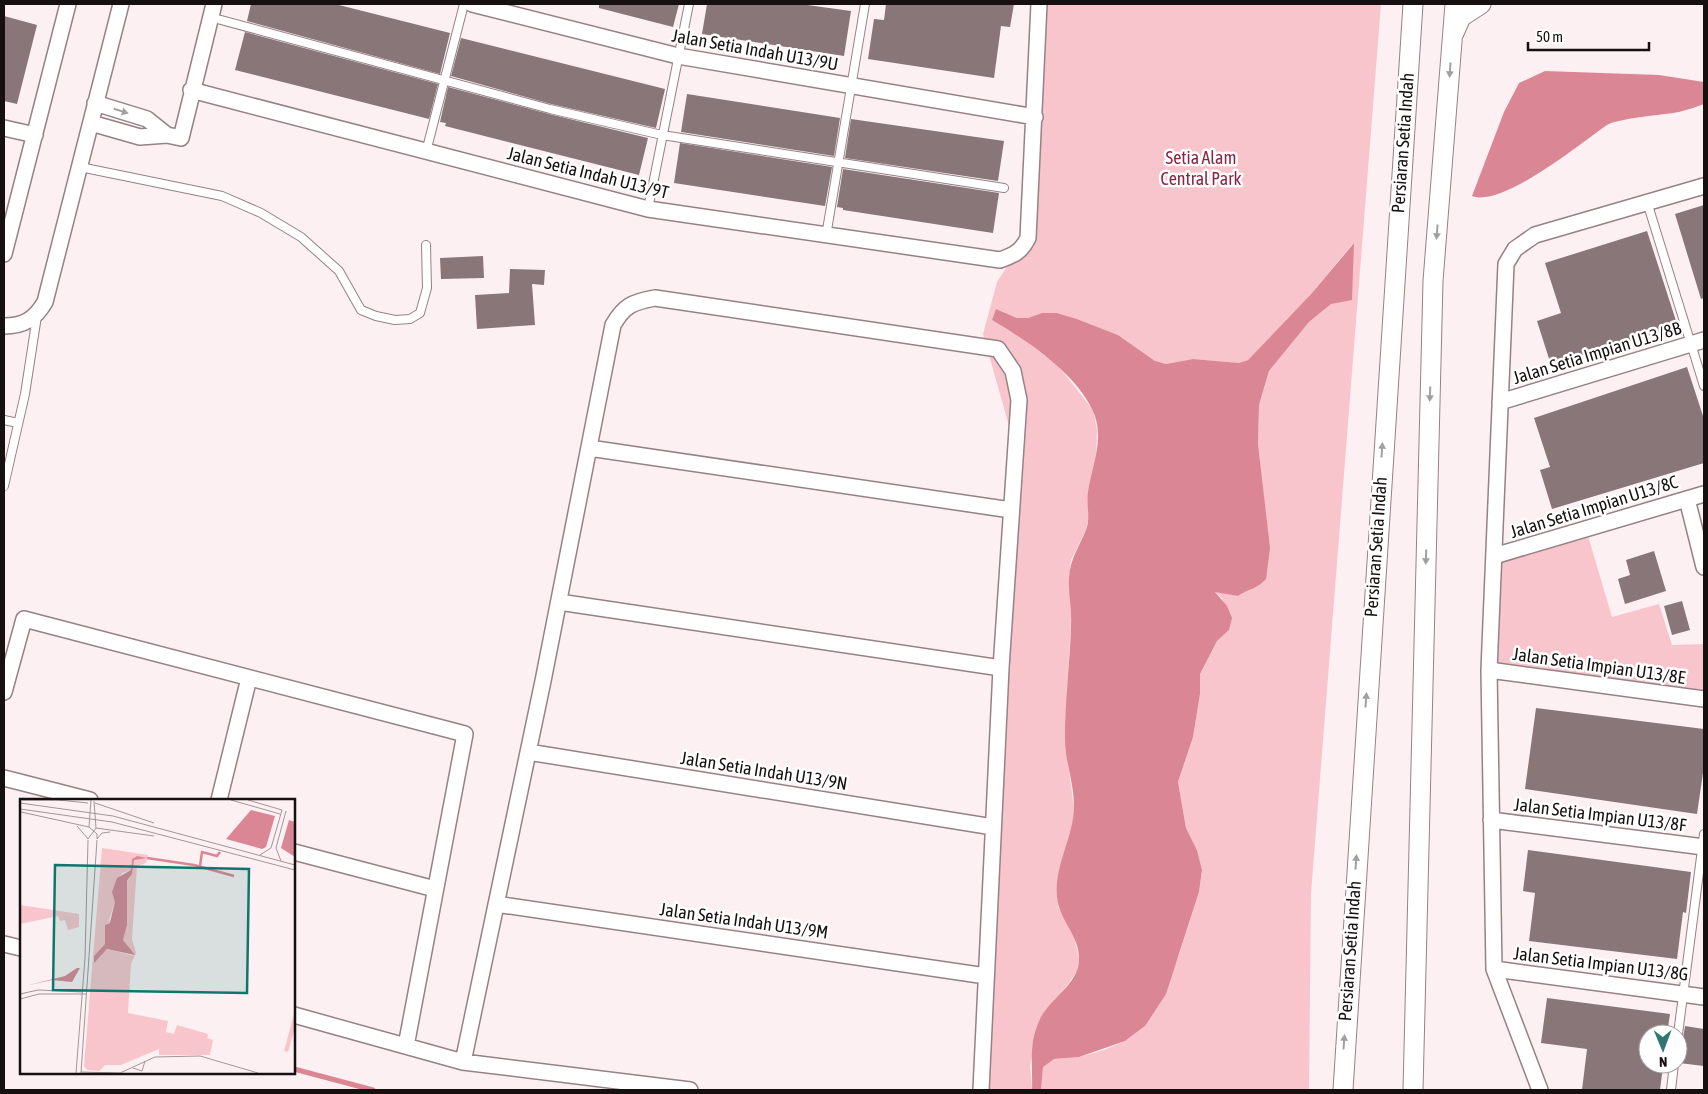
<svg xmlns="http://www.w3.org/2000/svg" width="1708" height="1094" font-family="'Asap Condensed',sans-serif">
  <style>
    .green { fill: #f8c5cc }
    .water { fill: #db8695 }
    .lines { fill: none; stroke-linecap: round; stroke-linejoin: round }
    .stream { stroke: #db8695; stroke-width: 5 }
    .building { fill: #887679 }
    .service-casing { stroke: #958285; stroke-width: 10 }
    .minor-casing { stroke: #958285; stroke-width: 18 }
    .tertiary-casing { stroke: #958285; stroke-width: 21 }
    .service { stroke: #fff; stroke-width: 8 }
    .minor { stroke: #fff; stroke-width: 15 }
    .tertiary { stroke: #fff; stroke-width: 19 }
    .oneway { fill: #a29fa0 }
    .labels { text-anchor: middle; stroke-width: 5; stroke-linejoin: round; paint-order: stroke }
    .street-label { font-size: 18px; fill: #171011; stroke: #fff }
    .park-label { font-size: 18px; fill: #88253f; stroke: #fff }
    .inset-river { fill: none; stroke: #db8695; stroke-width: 2.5 }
    .inset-road { fill: none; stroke: #a19698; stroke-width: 1 }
    .view { fill: #0f766e; fill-opacity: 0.15; stroke: #0f766e; stroke-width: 2.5 }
    .inset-edge { fill: none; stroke: #171011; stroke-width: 2.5 }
  </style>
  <rect width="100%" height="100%" fill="#fdf0f2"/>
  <path class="green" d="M1042,4H1381L1311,893L1309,1090H1041L1043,1066L1054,1059L1079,1057L1104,1050L1125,1041L1145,1026L1178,958L1199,892L1202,870L1197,850L1186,828L1178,782L1193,737L1200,694V674L1217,641L1229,630L1222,598L1214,591L1238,596L1248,590L1264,501L1258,444L1259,405L1269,371L1309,322L1331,304L1353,243L1312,293L1248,360L1239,363L1193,359L1166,364L1155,361L1118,335L1077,319L1057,313H1042L1028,318H1017L996,309L992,320L1021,337L1059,367L1093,410L1097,430L1096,464L1088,494L1090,512L1086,530L1071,560L1069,580L1071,614L1066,717L1068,765L1074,807V821L1057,885L1058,907L1074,935L1079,960L1077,970L1071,980L1039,1021L1030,1066L1032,1090H989L1019,461L983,334L997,282L1006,268L1025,251Z
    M1586,529L1612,617L1659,604L1672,645L1704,644V699L1489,670L1494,556Z"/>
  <path class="water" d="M1545,71L1659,75L1704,82V104C1696,107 1687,110 1679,112C1663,115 1619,118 1607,125C1581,143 1502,208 1472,196L1504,112L1519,83Z
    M1354,243L1352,300L1331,304L1309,322L1269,371L1259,405L1258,444L1270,548L1266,579C1255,590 1250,588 1238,596L1215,592L1227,606L1232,618L1229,630L1217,641L1200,674V694L1193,737L1178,782L1186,828L1197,850L1202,870L1199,892L1166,994L1145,1026L1125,1041L1079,1057L1054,1059L1043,1067L1041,1090H1032C1033,1065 1028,1044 1040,1019C1050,998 1078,985 1079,960C1080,935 1059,921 1057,897C1054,865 1074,837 1074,806C1074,783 1065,761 1065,739C1065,700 1070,662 1071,624C1072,609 1068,593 1069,578C1070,559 1079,547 1086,530C1091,517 1086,505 1088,492C1092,465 1106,437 1092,409C1074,372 1026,340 992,320L996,309L1017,318H1028L1042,313H1057L1077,319L1118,335L1155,361L1166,364L1193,359L1239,363L1248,360L1312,293Z"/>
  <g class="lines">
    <path class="stream" d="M294,1069L373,1090"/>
  </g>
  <path class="building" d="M251,4H335L450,33L440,74L247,21Z
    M599,4H679L673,27L599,8Z
    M707,4H800L851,11L844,56L702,34Z
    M886,4H1014L1010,27L1001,26L994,78L868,59L874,19L884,20Z
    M4,16L37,25L17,104L4,101Z
    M245,32L438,84L429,119L235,70Z
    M461,38L665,89L656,128L551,104L451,76Z
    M448,87L549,114L648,138L639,175L445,126L446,123L440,122Z
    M687,94L840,118L834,156L681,132Z
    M851,119L1004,141L998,181L845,158Z
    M680,143L832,167L825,206L674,183Z
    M843,169L999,193L993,233L843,210V208L837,207Z
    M1704,205V298L1701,299L1675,214Z
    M1647,231L1678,327L1551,365L1537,321L1561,313L1545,263Z
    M483,256L484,278L441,279L440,258Z
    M510,269L545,270L544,285L532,284L535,325L477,329L475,295L509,293Z
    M1687,367L1704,419V463L1552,509L1540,470L1550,467L1534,418Z
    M1654,551L1666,591L1625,604L1618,579L1630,575L1626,560Z
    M1682,601L1690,630L1672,635L1664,606Z
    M1536,708L1704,729V766L1697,814L1525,789Z
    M1528,850L1691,872L1686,913L1683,912L1677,959L1529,941L1535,893L1523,891Z
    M1547,998L1670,1014L1667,1034H1648V1064L1663,1066L1660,1090H1582L1587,1049L1541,1043Z
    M1685,1026L1704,1029V1066L1679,1063Z"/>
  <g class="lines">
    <defs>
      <path id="service" d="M210,17L550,109L662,135L1004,188
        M426,152L464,4
        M80,167L222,196L261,213L301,237L339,271L361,310L376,316L395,320L410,319L420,313L427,288L426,245
        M1647,202L1704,386
        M648,209L689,4
        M826,236L865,4
        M4,420L18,423
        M4,486L25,394L37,316
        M1678,1034L1704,834
        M1671,1090L1674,1064"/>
      <path id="minor" d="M472,4L678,56L1035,117
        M191,90L648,209L1000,260C1014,255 1021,252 1028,238L1039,4
        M95,103L147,119L167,135
        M91,123L140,137L167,135L181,138L214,4
        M4,128L35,135
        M4,254L68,4
        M4,326C24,326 35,319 45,302L121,4
        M1500,402L1704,340
        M589,448L1011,510
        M1687,499L1704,567
        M1494,556L1704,494
        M559,602L1001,668
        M1489,670L1704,699
        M4,692L24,619L465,734L406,1046
        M528,752L993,827
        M4,778L90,800
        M219,800L249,678
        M1491,820L1704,847
        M294,852L435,889
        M496,904L986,976
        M4,944L21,948
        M1494,969L1704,997
        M294,1015L463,1062L690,1090
        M463,1062L543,681L613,325C624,306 632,302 655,298L998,349L1013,371L1019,400L1001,668L981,1090
        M1540,1090L1494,969L1489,670L1506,264L1515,249L1535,235L1704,186"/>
      <path id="tertiary" d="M1454,33L1461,17L1481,4
        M1343,1090L1413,4
        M1413,1090L1433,281L1455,4"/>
    </defs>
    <use href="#service" class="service-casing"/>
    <use href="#minor" class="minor-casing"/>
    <use href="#tertiary" class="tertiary-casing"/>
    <use href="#service" class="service"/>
    <use href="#minor" class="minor"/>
    <use href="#tertiary" class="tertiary"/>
  </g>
  <defs><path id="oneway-solid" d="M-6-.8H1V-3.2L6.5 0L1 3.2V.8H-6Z" transform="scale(1.25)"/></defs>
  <g class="oneway">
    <use href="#oneway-solid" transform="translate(1450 70) rotate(94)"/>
    <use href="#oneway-solid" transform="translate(121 111) rotate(17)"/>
    <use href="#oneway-solid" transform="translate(1437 232) rotate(94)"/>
    <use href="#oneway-solid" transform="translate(1430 394) rotate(92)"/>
    <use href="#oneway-solid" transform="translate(1382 450) rotate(-86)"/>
    <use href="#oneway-solid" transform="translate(1426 557) rotate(92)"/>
    <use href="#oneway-solid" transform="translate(1366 700) rotate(-86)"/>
    <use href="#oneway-solid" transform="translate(1356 862) rotate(-86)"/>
    <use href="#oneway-solid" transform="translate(1344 1042) rotate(-86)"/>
  </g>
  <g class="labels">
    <g class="street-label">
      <text transform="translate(755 50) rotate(10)" y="6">Jalan Setia Indah U13/9U</text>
      <text transform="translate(1403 143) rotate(-86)" y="6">Persiaran Setia Indah</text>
      <text transform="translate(588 173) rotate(14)" y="6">Jalan Setia Indah U13/9T</text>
      <text transform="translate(1597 353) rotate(-17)" y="6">Jalan Setia Impian U13/8B</text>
      <text transform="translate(1594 507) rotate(-17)" y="6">Jalan Setia Impian U13/8C</text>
      <text transform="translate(1376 547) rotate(-86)" y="6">Persiaran Setia Indah</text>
      <text transform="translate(1599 666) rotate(8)" y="6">Jalan Setia Impian U13/8E</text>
      <text transform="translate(764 771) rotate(9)" y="6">Jalan Setia Indah U13/9N</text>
      <text transform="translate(1600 815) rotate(7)" y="6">Jalan Setia Impian U13/8F</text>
      <text transform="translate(744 921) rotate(8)" y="6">Jalan Setia Indah U13/9M</text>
      <text transform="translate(1350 951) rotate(-86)" y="6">Persiaran Setia Indah</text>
      <text transform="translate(1601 964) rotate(7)" y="6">Jalan Setia Impian U13/8G</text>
    </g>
    <g class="park-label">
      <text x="1201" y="164">Setia Alam<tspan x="1201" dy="21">Central Park</tspan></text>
    </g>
  </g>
  <g transform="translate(20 799)">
    <rect width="275" height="275" fill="#fdf0f2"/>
    <path d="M82,49L128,56L126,64L117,67L112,140L116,154L111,165L108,214L148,222L146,233L154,235L157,226L188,235L187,239L193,241L190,256H139V250L101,266H85L79,272L67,271L64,267ZM117,57L120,59L113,61L111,77L107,83V126L103,141L115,157L87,150L74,163V157L85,145L86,125L91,124L89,121L95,103L93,90L102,74L111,71L112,60ZM0,106L59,115V128L48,131L45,121L40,122L38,117L0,125ZM275,211V229L268,253L264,252Z" fill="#f8c5cc" fill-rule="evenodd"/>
    <path d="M231,11L255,17L246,48L242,50L206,40ZM269,21L275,23V58L261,49ZM117,57L127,59L114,61L112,75L107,82V126L103,141L115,156L87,150L74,164V157L85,145V126L90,124L92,115L95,103L92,93L97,79L111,71L112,60ZM57,169H60L52,183L32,181L5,187L45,177Z" fill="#db8695"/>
    <path class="inset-river" d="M127,59L174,66L214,77M180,67L182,53L197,57L200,53"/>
    <path class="inset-road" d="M2,1H42M39,1L68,4M71,1L69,28L77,35V40M211,1L260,15M228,1L262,11M0,4L93,17L275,66M75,4L134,24M0,10L92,23L275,71M1,13L69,28M57,27L68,40M76,29L134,37M68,40L76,29L74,2M77,40L82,34L90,33M240,56L251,49L262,11M261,62L256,49L266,12M0,195L18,191L63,193M0,200L19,195H66M113,269L122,272L125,262M61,273L100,274L135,258L180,257L238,274M56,274L65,159L68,41M61,274L77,41"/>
    <path class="view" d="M35,66L229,70L227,194L33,191Z"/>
    <rect width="275" height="275" class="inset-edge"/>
  </g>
  <rect width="1708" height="1094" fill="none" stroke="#171011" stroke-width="10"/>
  <g transform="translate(1663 1049) rotate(179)"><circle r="24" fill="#ffffff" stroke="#a29fa0"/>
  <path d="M0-4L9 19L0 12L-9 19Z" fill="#2d7671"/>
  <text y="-8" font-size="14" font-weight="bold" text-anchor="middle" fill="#171011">N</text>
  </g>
  <path d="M1528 42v8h121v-8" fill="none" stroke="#171011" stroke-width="2.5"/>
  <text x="1536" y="42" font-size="15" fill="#171011" stroke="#ffffff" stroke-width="4" paint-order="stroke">50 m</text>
</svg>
